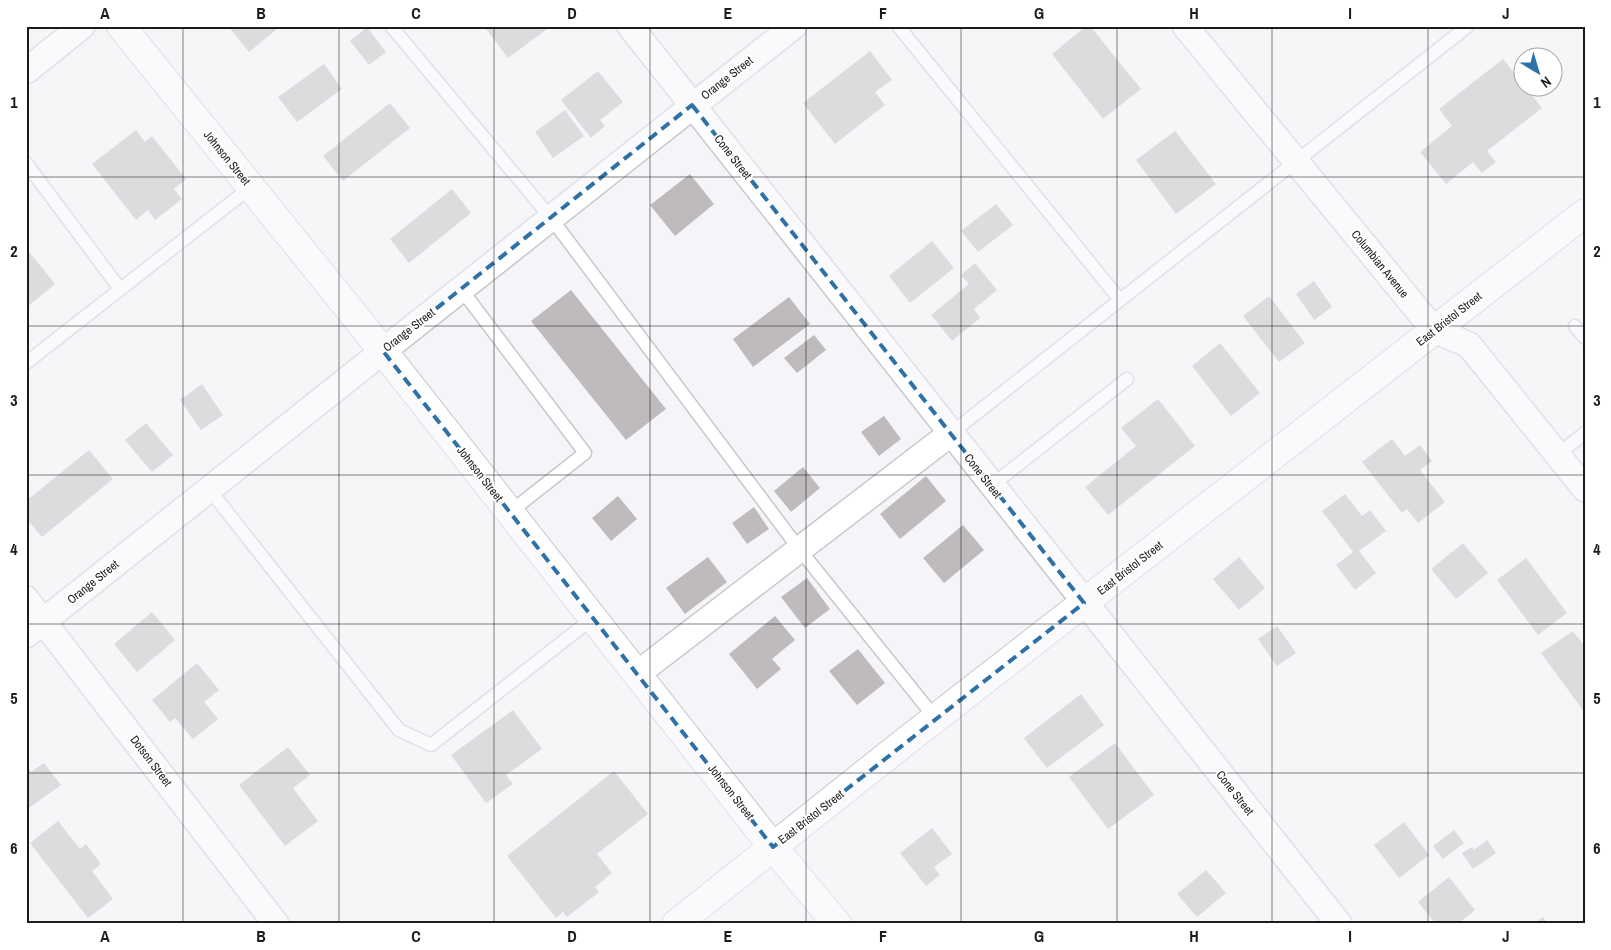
<svg xmlns="http://www.w3.org/2000/svg" width="1611" height="950" font-family="'Archivo Narrow',sans-serif">
  <style>
    .building { fill: #bfbbbd }
    .lines { fill: none; stroke-linecap: round; stroke-linejoin: round }
    .lane-casing { stroke: #c7c8cb; stroke-width: 15 }
    .street-casing { stroke: #c7c8cb; stroke-width: 28 }
    .secondary-casing { stroke: #c7c8cb; stroke-width: 30 }
    .lane { stroke: #fff; stroke-width: 12 }
    .street { stroke: #fff; stroke-width: 25 }
    .secondary { stroke: #fff; stroke-width: 28 }
    .marked { fill: none; stroke: #2d71a6; stroke-width: 4; stroke-dasharray: 10 6; stroke-linejoin: round }
    .grid { fill: none; stroke: #1c1c1d; stroke-width: 1; stroke-opacity: 0.55 }
    .labels { text-anchor: middle; stroke-width: 4; stroke-linejoin: round; paint-order: stroke }
    .street-label { font-size: 12px; fill: #1c1c1d; stroke: #fff }
    .neatline { fill: none; stroke: #1c1c1d; stroke-width: 2 }
    .grid-label { font-size: 16px; text-anchor: middle; font-weight: bold; fill: #1c1c1d }
  </style>
  <rect width="100%" height="100%" fill="#f5f5f9"/>
  <path class="building" d="M228,26H274L277,29L249,52Z
    M484,26H551L508,58Z
    M1086,26H1090L1141,89L1103,119L1052,54Z
    M367,27L386,52L369,65L350,41Z
    M870,51L892,80L875,92L885,105L835,144L803,103Z
    M1503,59L1524,85V88H1526L1542,108L1487,151L1496,162L1482,173L1473,162L1446,184L1420,152L1452,126L1439,109Z
    M324,64L342,89L297,122L278,97Z
    M598,71L623,102L600,120L605,126L591,138L561,100Z
    M390,103L410,128L343,181L323,156Z
    M565,110L584,136L553,158L535,132Z
    M136,130L145,142L152,136L186,179L174,189L182,199L155,220L148,210L136,220L92,164Z
    M1175,131L1216,184L1176,214L1136,160Z
    M690,174L714,204L675,236L650,205Z
    M452,189L471,213L409,263L390,239Z
    M996,204L1013,225L978,252L961,231Z
    M932,241L954,268L910,303L889,276Z
    M26,248L55,284L26,308Z
    M975,263L997,290L974,309L980,318L952,341L931,315L969,284L961,275Z
    M1314,281L1332,307L1314,320L1296,294Z
    M571,290L666,409L626,440L531,321Z
    M1269,296L1305,343L1279,362L1243,316Z
    M789,297L810,324L753,367L733,339Z
    M814,335L826,350L797,373L784,358Z
    M1220,343L1260,393L1231,416L1192,366Z
    M202,384L223,415L201,430L180,400Z
    M1158,399L1195,446L1108,515L1085,487L1136,446L1121,428Z
    M884,416L901,439L879,456L861,432Z
    M146,423L173,455L152,472L125,440Z
    M1392,439L1405,456L1420,445L1432,461L1420,470L1445,502L1418,523L1407,509L1402,513L1362,462Z
    M89,450L113,479L42,537L26,518V501Z
    M803,467L820,488L791,512L774,491Z
    M926,476L946,501L900,539L880,514Z
    M1345,494L1362,516L1370,510L1386,531L1359,551L1376,573L1355,590L1336,565L1353,552L1322,511Z
    M618,496L637,519L611,541L592,518Z
    M754,507L769,529L747,544L732,523Z
    M963,525L984,550L944,583L923,558Z
    M1463,543L1488,573L1456,599L1431,569Z
    M708,557L727,582L685,614L666,588Z
    M1239,557L1265,588L1239,610L1213,579Z
    M1526,558L1567,613L1538,635L1497,580Z
    M807,578L830,609L805,628L781,597Z
    M152,612L175,640L137,672L114,644Z
    M775,616L795,640L772,659L781,669L757,689L729,654Z
    M1277,626L1296,653L1277,666L1258,639Z
    M1573,631L1585,647V713L1541,653Z
    M858,649L885,683L857,705L829,671Z
    M197,663L219,690L204,702L218,719L193,739L175,718L170,722L152,700Z
    M1081,694L1104,725L1047,768L1024,738Z
    M513,710L542,749L506,775L513,784L486,803L451,755Z
    M1115,743L1154,795L1108,829L1069,777Z
    M288,747L310,775L293,788L318,821L285,846L239,785Z
    M44,763L61,785L26,810V765L31,772Z
    M614,771L648,814L597,854L612,873L595,887L599,892L567,917L563,912L556,918L507,856Z
    M58,821L80,849L86,844L101,864L92,871L113,899L88,918L30,843Z
    M1404,822L1429,855L1399,878L1374,845Z
    M932,828L952,854L934,867L940,875L926,886L900,853Z
    M1454,830L1464,843L1443,859L1433,846Z
    M1487,840L1496,853L1473,869L1462,853L1472,847L1474,850Z
    M1206,870L1226,893L1197,917L1177,894Z
    M1449,877L1475,910L1458,924H1436L1418,902Z
    M1543,917L1548,924H1534Z"/>
  <g class="lines">
    <defs>
      <path id="lane" d="M391,26L551,218L800,550L936,719
        M898,26L1120,300
        M26,163L120,289
        M461,289L585,453L510,512
        M1575,326L1585,338
        M26,363L251,187
        M950,434L1468,26
        M1557,455L1585,433
        M991,486L1127,379
        M209,489L399,730L431,745L593,618"/>
      <path id="street" d="M630,26L1339,924
        M1185,26L1434,330L1469,345L1585,489
        M26,71L82,26
        M26,599L276,924
        M26,635L383,351L794,26
        M637,674L950,434"/>
      <path id="secondary" d="M121,26L383,351L773,847L837,924
        M676,924L901,745L1585,213"/>
    </defs>
    <use href="#lane" class="lane-casing"/>
    <use href="#street" class="street-casing"/>
    <use href="#secondary" class="secondary-casing"/>
    <use href="#lane" class="lane"/>
    <use href="#street" class="street"/>
    <use href="#secondary" class="secondary"/>
  </g>
  <path d="M0 0H1611V950H0ZM692,105L1084,603L773,847L383,351Z" fill="#f5f5f9" fill-opacity=".55" fill-rule="evenodd"/>
  <path class="marked" d="M692,105L1084,603L773,847L383,351Z"/>
  <path class="grid" d="M183,26V924M339,26V924M494,26V924M650,26V924M806,26V924M961,26V924M1117,26V924M1272,26V924M1428,26V924M26,177H1585M26,326H1585M26,475H1585M26,624H1585M26,773H1585"/>
  <g class="labels">
    <g class="street-label">
      <text transform="translate(727 78) rotate(-38)" y="4">Orange Street</text>
      <text transform="translate(733 157) rotate(52)" y="4">Cone Street</text>
      <text transform="translate(227 158) rotate(51)" y="4">Johnson Street</text>
      <text transform="translate(1380 264) rotate(51)" y="4">Columbian Avenue</text>
      <text transform="translate(1449 319) rotate(-38)" y="4">East Bristol Street</text>
      <text transform="translate(409 330) rotate(-38)" y="4">Orange Street</text>
      <text transform="translate(480 474) rotate(52)" y="4">Johnson Street</text>
      <text transform="translate(983 476) rotate(52)" y="4">Cone Street</text>
      <text transform="translate(1130 568) rotate(-38)" y="4">East Bristol Street</text>
      <text transform="translate(93 582) rotate(-39)" y="4">Orange Street</text>
      <text transform="translate(151 761) rotate(53)" y="4">Dotson Street</text>
      <text transform="translate(731 792) rotate(52)" y="4">Johnson Street</text>
      <text transform="translate(1235 793) rotate(52)" y="4">Cone Street</text>
      <text transform="translate(811 817) rotate(-38)" y="4">East Bristol Street</text>
    </g>
  </g>
  <rect width="1611" height="950" fill="none" stroke="#ffffff" stroke-width="55"/>
  <g transform="translate(1538 72) rotate(142)"><circle r="24" fill="#ffffff" stroke="#a4a4a5"/>
  <path d="M0-4L9 19L0 12L-9 19Z" fill="#2d71a6"/>
  <text y="-8" font-size="14" font-weight="bold" text-anchor="middle" fill="#1c1c1d">N</text>
  </g>
  <rect x="28" y="28" width="1556" height="894" class="neatline"/>
  <g class="grid-label">
    <text x="105" y="19">A</text>
    <text x="261" y="19">B</text>
    <text x="416" y="19">C</text>
    <text x="572" y="19">D</text>
    <text x="728" y="19">E</text>
    <text x="883" y="19">F</text>
    <text x="1039" y="19">G</text>
    <text x="1194" y="19">H</text>
    <text x="1350" y="19">I</text>
    <text x="1506" y="19">J</text>
    <text x="14" y="108">1</text>
    <text x="1597" y="108">1</text>
    <text x="14" y="257">2</text>
    <text x="1597" y="257">2</text>
    <text x="14" y="406">3</text>
    <text x="1597" y="406">3</text>
    <text x="14" y="555">4</text>
    <text x="1597" y="555">4</text>
    <text x="14" y="704">5</text>
    <text x="1597" y="704">5</text>
    <text x="14" y="854">6</text>
    <text x="1597" y="854">6</text>
    <text x="105" y="942">A</text>
    <text x="261" y="942">B</text>
    <text x="416" y="942">C</text>
    <text x="572" y="942">D</text>
    <text x="728" y="942">E</text>
    <text x="883" y="942">F</text>
    <text x="1039" y="942">G</text>
    <text x="1194" y="942">H</text>
    <text x="1350" y="942">I</text>
    <text x="1506" y="942">J</text>
  </g>
</svg>
